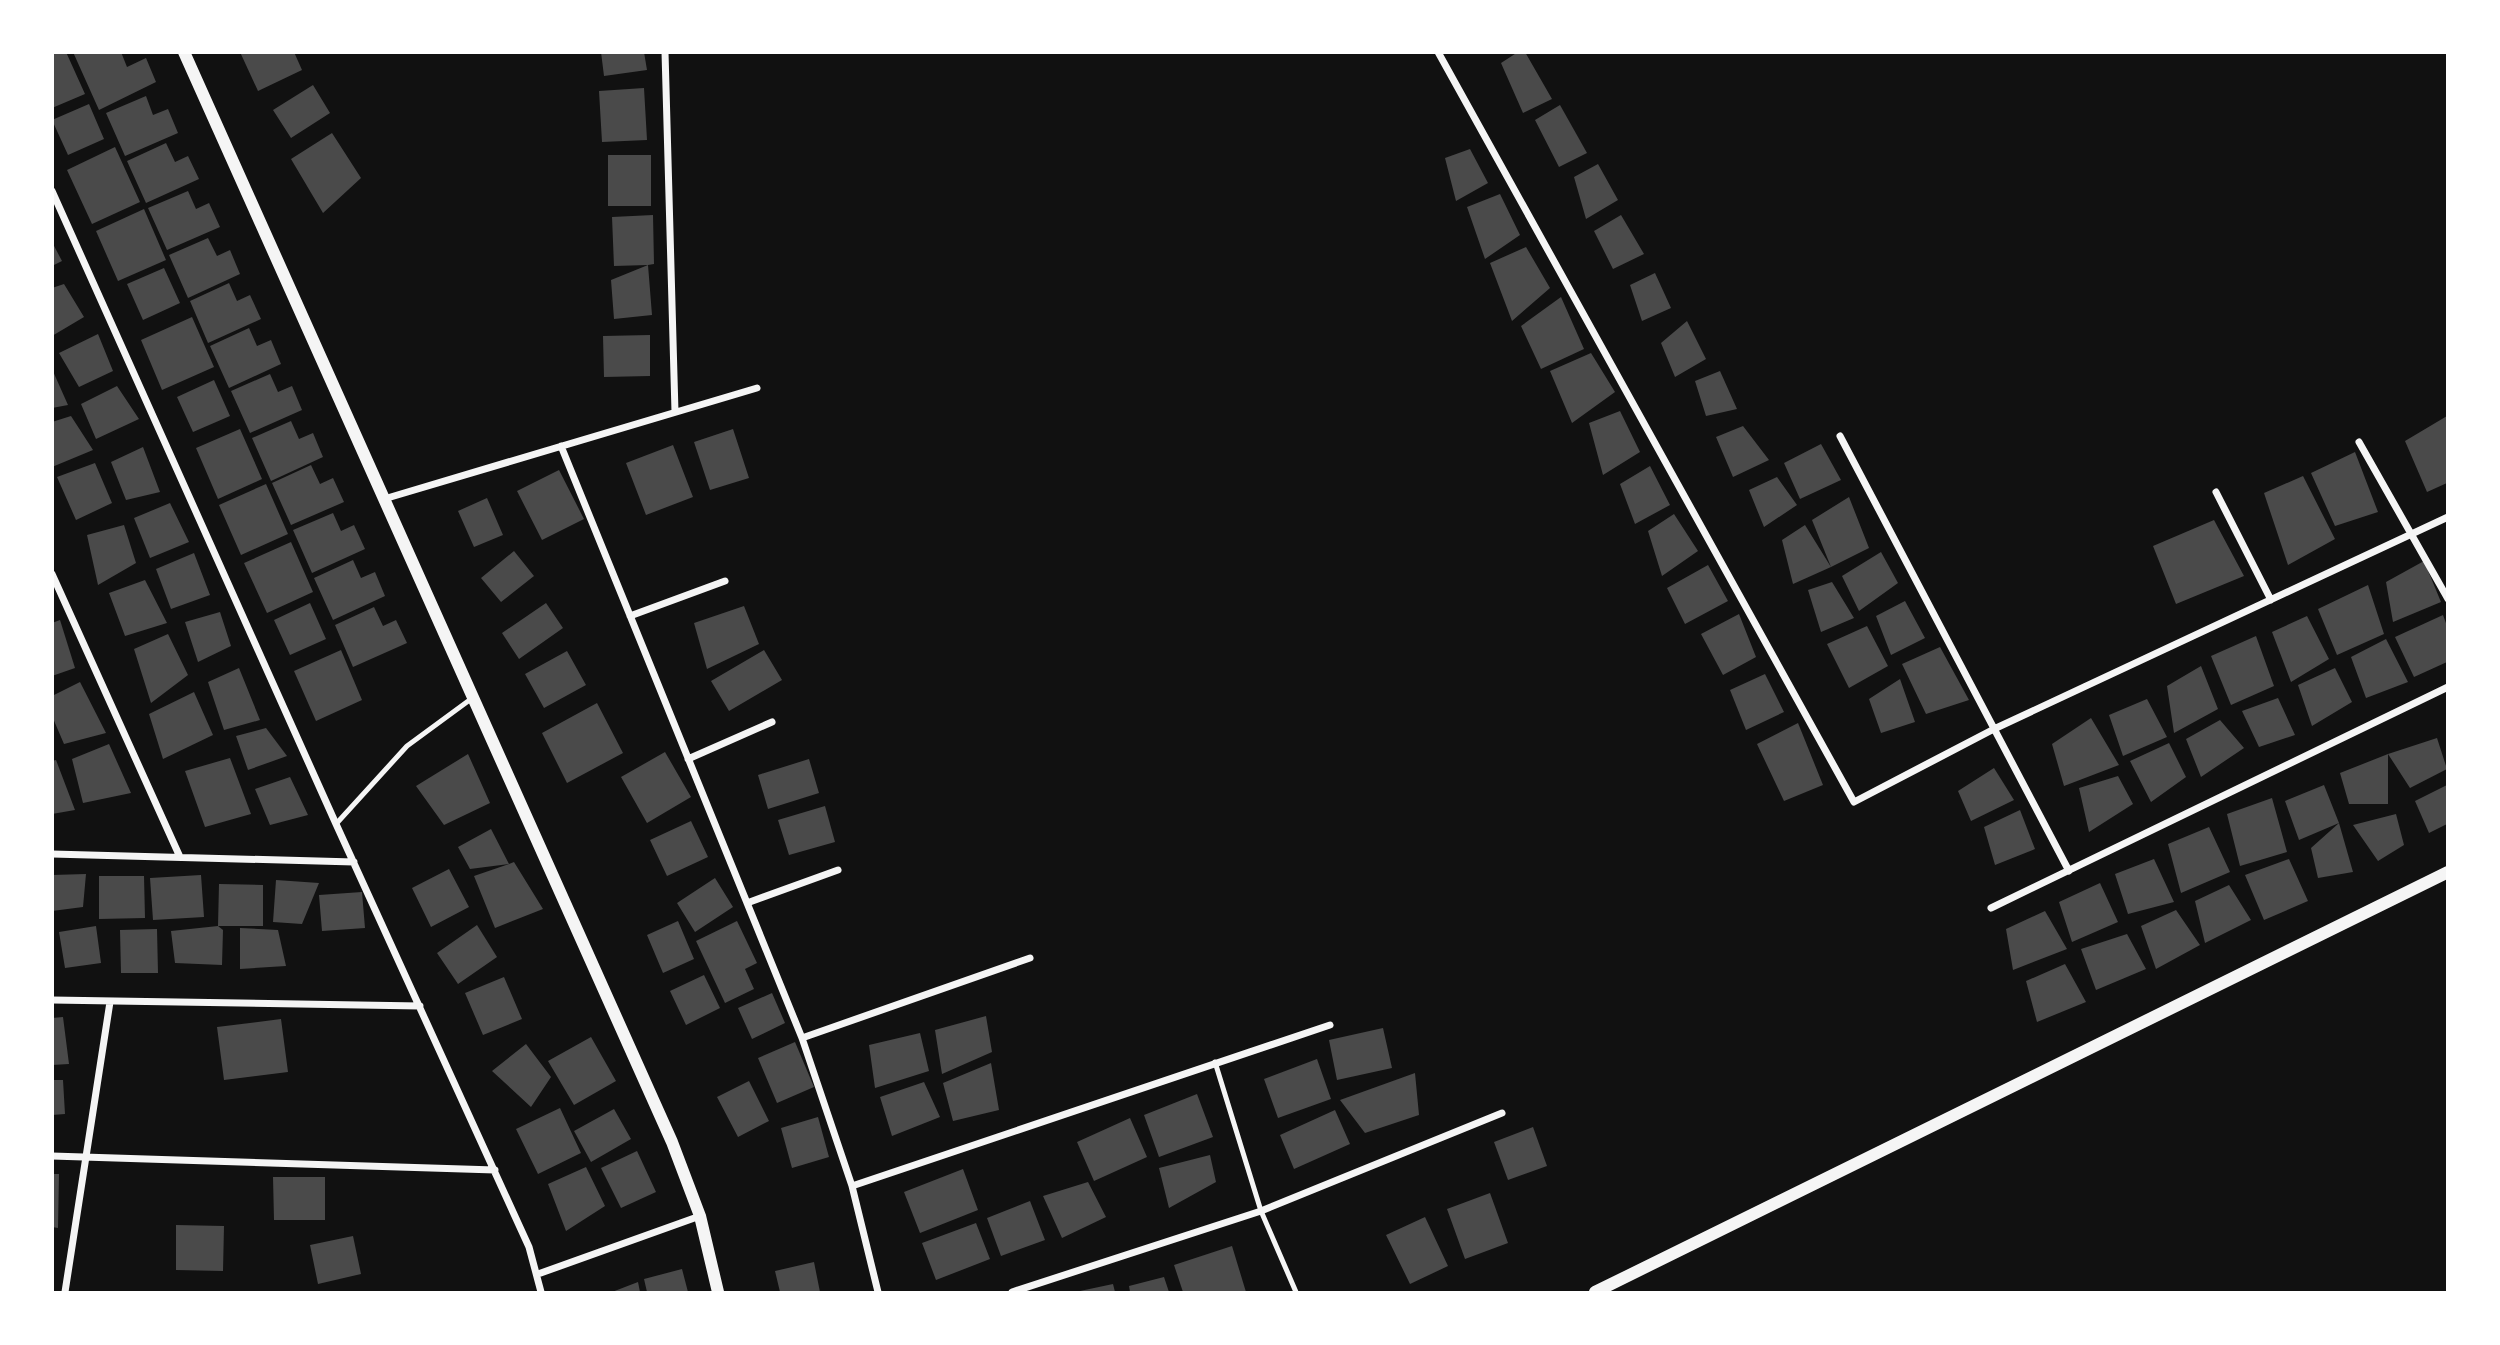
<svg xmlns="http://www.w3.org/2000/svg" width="2500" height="1345" font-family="Helvetica,sans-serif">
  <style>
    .building { fill: #4a4a4a }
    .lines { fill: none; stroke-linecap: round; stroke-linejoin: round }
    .service { stroke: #f5f5f5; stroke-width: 5 }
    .minor { stroke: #f5f5f5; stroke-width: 7 }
    .tertiary { stroke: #f5f5f5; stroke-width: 12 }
  </style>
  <rect width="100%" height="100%" fill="#111"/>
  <path class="building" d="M56,52H66L85,94L52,108V54Z
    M73,52H121L127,67L146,58L156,82L99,110Z
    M240,52H294L302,70L258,91Z
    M601,52H644L647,70L604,76Z
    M1518,52H1525L1552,99L1523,113L1501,63Z
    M313,85L330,113L291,138L273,110Z
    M644,88L647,140L602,142L599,91Z
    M146,96L153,115L168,109L178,133L125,156L106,113Z
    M89,104L104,139L68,155L52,120Z
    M1560,105L1587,153L1559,167L1535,120Z
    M332,133L361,178L323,213L291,159Z
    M166,143L175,162L188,156L199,179L146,203L127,161Z
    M115,147L140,202L92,224L67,170Z
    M1470,149L1488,183L1456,201L1445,158Z
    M608,155H651V206H608Z
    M1598,164L1618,200L1586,219L1574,177Z
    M188,191L196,209L209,203L220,227L167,250L148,208Z
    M1500,194L1520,235L1485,259L1467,207Z
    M144,209L166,260L118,281L96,231Z
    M653,215L654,264L648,265L652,315L614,319L611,280L648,265L614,266L612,217Z
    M1621,215L1644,254L1613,269L1594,231Z
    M208,238L217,256L230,250L240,274L188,298L169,255Z
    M52,242L62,261L52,266Z
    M1526,247L1550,288L1512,321L1490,263Z
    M164,268L180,303L143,320L127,284Z
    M1655,273L1671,308L1642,321L1630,285Z
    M229,283L237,301L250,295L261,319L208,343L190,301Z
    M64,284L84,317L52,336V288Z
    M1561,297L1584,349L1541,369L1521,326Z
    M192,317L214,367L162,390L141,340Z
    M1687,321L1706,359L1675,377L1661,343Z
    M249,328L257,346L271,340L281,364L229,388L210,346Z
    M98,334L113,371L79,387L59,353Z
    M650,335V376L604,377L603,336Z
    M1591,353L1615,392L1572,423L1550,371Z
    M52,369L68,405L52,408Z
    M1720,371L1737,409L1706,416L1695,381Z
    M270,374L278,392L292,386L302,410L250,433L231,391Z
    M214,380L230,416L193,432L177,397Z
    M117,386L139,419L96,439L81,404Z
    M1620,411L1640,452L1603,475L1589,423Z
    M71,416L93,450L52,467V422Z
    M2447,416V483L2427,492L2405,441Z
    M291,421L299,439L313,433L323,457L271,481L252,438Z
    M1743,426L1769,460L1733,477L1716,437Z
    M240,429L262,479L218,499L196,448Z
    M733,429L749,478L710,490L694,442Z
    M1821,444L1841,480L1800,499L1784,463Z
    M673,445L693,497L646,515L626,463Z
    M143,447L160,492L126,500L111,462Z
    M2355,452L2378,512L2335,526L2311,473Z
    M95,463L112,503L76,520L57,477Z
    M311,465L320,484L333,478L344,502L291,525L272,483Z
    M1650,466L1670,505L1635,524L1620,484Z
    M559,470L584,519L542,540L517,491Z
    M2303,476L2335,539L2288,565L2264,493Z
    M1777,477L1797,505L1764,527L1749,490Z
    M266,484L288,534L241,555L219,505Z
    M1849,497L1869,548L1831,567L1812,520Z
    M487,498L503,535L474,547L458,511Z
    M170,503L189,542L150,558L134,518Z
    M333,513L341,531L354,525L365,549L312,573L293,530Z
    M1674,514L1698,551L1662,576L1648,531Z
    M2214,520L2244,576L2176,604L2153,546Z
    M124,525L136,563L98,585L87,535Z
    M1805,525L1831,567L1793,584L1782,540Z
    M291,542L313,592L267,613L244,563Z
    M514,551L534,576L501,602L481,578Z
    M1881,552L1898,583L1859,611L1842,576Z
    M194,553L210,595L171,609L156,569Z
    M353,560L361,578L375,572L385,596L333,620L314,578Z
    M2424,561L2441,602L2393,622L2386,582Z
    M1708,565L1728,601L1685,624L1667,588Z
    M145,580L167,623L125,636L109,593Z
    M1832,582L1854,618L1821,632L1808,590Z
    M2368,585L2384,634L2337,655L2318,609Z
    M1905,601L1925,638L1891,655L1876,616Z
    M310,603L326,639L290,655L274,620Z
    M546,603L563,628L519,659L502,633Z
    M744,606L759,644L707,669L694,623Z
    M374,607L383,626L396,620L407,643L353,667L335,625Z
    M220,612L231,646L198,662L185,622Z
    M1739,614L1756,657L1723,675L1701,634Z
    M2443,615L2447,626V662L2414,677L2395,637Z
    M2307,616L2329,659L2291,682L2272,632Z
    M60,620L75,668L52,676V623Z
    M1867,626L1888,666L1849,688L1827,644Z
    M168,634L188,675L151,703L134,649Z
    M2256,636L2274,686L2231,705L2211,656Z
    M2386,639L2408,682L2366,698L2351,657Z
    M1940,647L1969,700L1926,714L1902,664Z
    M341,650L362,700L316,721L294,671Z
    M764,650L782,680L729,711L711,681Z
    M567,651L586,685L544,708L525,674Z
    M2201,666L2218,709L2174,733L2167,686Z
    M239,668L260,720L224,730L208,682Z
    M2335,668L2352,702L2312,726L2298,685Z
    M1765,674L1784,712L1746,730L1730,690Z
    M1900,679L1915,722L1881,733L1869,699Z
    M80,682L106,733L64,744L52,716V696Z
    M194,692L213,735L163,759L149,714Z
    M2278,698L2295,735L2259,747L2242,711Z
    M2147,699L2167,737L2123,756L2109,715Z
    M597,703L623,753L567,783L542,733Z
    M2091,718L2119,765L2064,786L2052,744Z
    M2220,720L2244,748L2201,777L2186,739Z
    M1798,723L1823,785L1784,801L1757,744Z
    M266,728L287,756L248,770L236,736Z
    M2437,738L2447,769L2410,788L2388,754V804H2349L2340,773L2388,754Z
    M2169,743L2186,777L2151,802L2130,761Z
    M109,744L131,793L83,803L72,759Z
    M665,752L691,797L647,823L621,777Z
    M468,754L490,803L444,825L416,786Z
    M230,758L251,814L205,827L185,771Z
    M809,759L819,793L768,809L758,775Z
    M56,760L75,810L52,814V761Z
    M1994,768L2014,800L1971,821L1958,791Z
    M2118,776L2133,804L2089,832L2079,788Z
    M290,777L308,815L270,825L255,789Z
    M2324,785L2339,823L2353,872L2318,878L2311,848L2339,823L2299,840L2285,801Z
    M2447,785V824L2429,833L2415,801Z
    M2272,798L2287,852L2240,866L2227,814Z
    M825,806L835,842L789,855L778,820Z
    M2020,810L2035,849L1995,865L1984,827Z
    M2396,814L2404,845L2378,861L2353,825Z
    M691,821L708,857L667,876L650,840Z
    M2209,827L2230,872L2181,893L2168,844Z
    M491,829L509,864L514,862L543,909L495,928L474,876L509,864L470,869L458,847Z
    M2154,859L2174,902L2128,914L2115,874Z
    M2289,859L2308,901L2264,920L2245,875Z
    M449,869L469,907L431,927L412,888Z
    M86,874L83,907L52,911V875Z
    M201,875L204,917L153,920L150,878Z
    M99,876H144L145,918L99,919Z
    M715,878L733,907L695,932L677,903Z
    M276,880L319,883L302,924L273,922Z
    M2100,883L2118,922L2072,942L2059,902Z
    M219,884L263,885V926H218Z
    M2229,885L2251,920L2205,943L2195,901Z
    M362,892L365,928L322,931L319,895Z
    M2176,910L2200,945L2156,969L2141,926Z
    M2045,911L2067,949L2013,970L2006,929Z
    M678,921L694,959L663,973L647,935Z
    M737,921L757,963L745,969L754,989L725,1003L696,941Z
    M477,925L497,957L458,984L437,953Z
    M96,926L101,963L65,968L59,932Z
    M218,926L223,930L222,965L175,963L171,931Z
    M240,928L278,930L286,966L240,969Z
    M157,929L158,973H121L120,930Z
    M2127,934L2146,969L2096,990L2081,949Z
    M2065,964L2086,1002L2037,1022L2026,981Z
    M704,975L720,1008L686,1025L670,991Z
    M504,977L522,1019L483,1035L465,993Z
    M772,993L785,1023L752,1039L738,1008Z
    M986,1016L992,1052L942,1074L935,1030Z
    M63,1017L69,1064L52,1065V1018Z
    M281,1019L288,1072L224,1080L217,1027Z
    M1383,1028L1392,1068L1337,1080L1329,1040Z
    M920,1033L929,1071L875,1088L869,1045Z
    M591,1037L616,1081L574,1105L548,1061Z
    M795,1042L814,1087L777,1103L758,1058Z
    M526,1044L551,1077L531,1107L492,1071Z
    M1317,1059L1331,1099L1278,1118L1264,1079Z
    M991,1063L999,1110L953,1121L943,1083Z
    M1415,1073L1419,1115L1365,1133L1340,1100Z
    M52,1080H63L65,1114L52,1115Z
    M749,1081L769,1121L738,1137L717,1097Z
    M924,1082L940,1117L892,1136L880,1097Z
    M1197,1094L1213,1137L1159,1157L1144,1115Z
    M560,1108L581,1153L538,1174L516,1129Z
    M614,1109L631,1139L591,1162L574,1131Z
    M1335,1110L1350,1144L1294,1169L1280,1135Z
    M818,1117L829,1157L792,1168L781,1128Z
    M1130,1118L1147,1157L1094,1181L1077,1142Z
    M1533,1127L1547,1166L1508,1180L1494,1142Z
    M637,1151L656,1192L621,1208L601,1168Z
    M1210,1155L1216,1182L1169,1208L1159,1168Z
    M586,1167L605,1206L566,1231L548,1184Z
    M963,1169L978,1210L920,1233L904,1192Z
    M52,1174H59L58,1228L52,1227Z
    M273,1177H325V1220H274Z
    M1088,1182L1106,1217L1062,1238L1043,1196Z
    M1490,1193L1508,1243L1465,1259L1447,1209Z
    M1030,1201L1045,1240L1001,1256L987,1218Z
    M1425,1217L1448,1266L1410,1284L1386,1235Z
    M976,1223L990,1259L936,1280L922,1243Z
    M176,1225L224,1226L223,1271L176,1270Z
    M353,1236L361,1274L318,1284L310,1245Z
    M1232,1246L1246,1292H1183L1174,1265Z
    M814,1262L820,1292H780L775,1271Z
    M682,1269L688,1292H647L644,1279Z
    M1164,1277L1169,1292H1130L1129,1286Z
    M638,1282L640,1292H612Z
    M1113,1284L1115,1292H1081L1080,1291Z"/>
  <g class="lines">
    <path class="service" d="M336,824L407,746L471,699
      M1215,1062L1261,1211L1296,1292"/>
    <path class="minor" d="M665,52L675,412
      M1438,52L1854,802L1994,729L2448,517
      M52,191L336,824L529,1247L541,1292
      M1840,436L2069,871
      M2359,442L2448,599
      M561,446L802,1038L852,1186L878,1292
      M2216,492L2271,600
      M384,499L757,388
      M52,574L180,857
      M630,616L725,581
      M688,759L772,722
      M52,854L354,862
      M747,903L838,870
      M1991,908L2448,687
      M52,1000L420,1006
      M802,1038L1030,958
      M52,1156L495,1170
      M852,1186L1330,1025
      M538,1274L700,1216
      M65,1292L110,1002
      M1012,1292L1261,1211L1502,1113"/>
    <path class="tertiary" d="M184,52L672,1142L700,1216L718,1292
      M1595,1292L2448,872"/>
  </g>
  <rect width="2500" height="1345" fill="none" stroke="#ffffff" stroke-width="108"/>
</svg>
